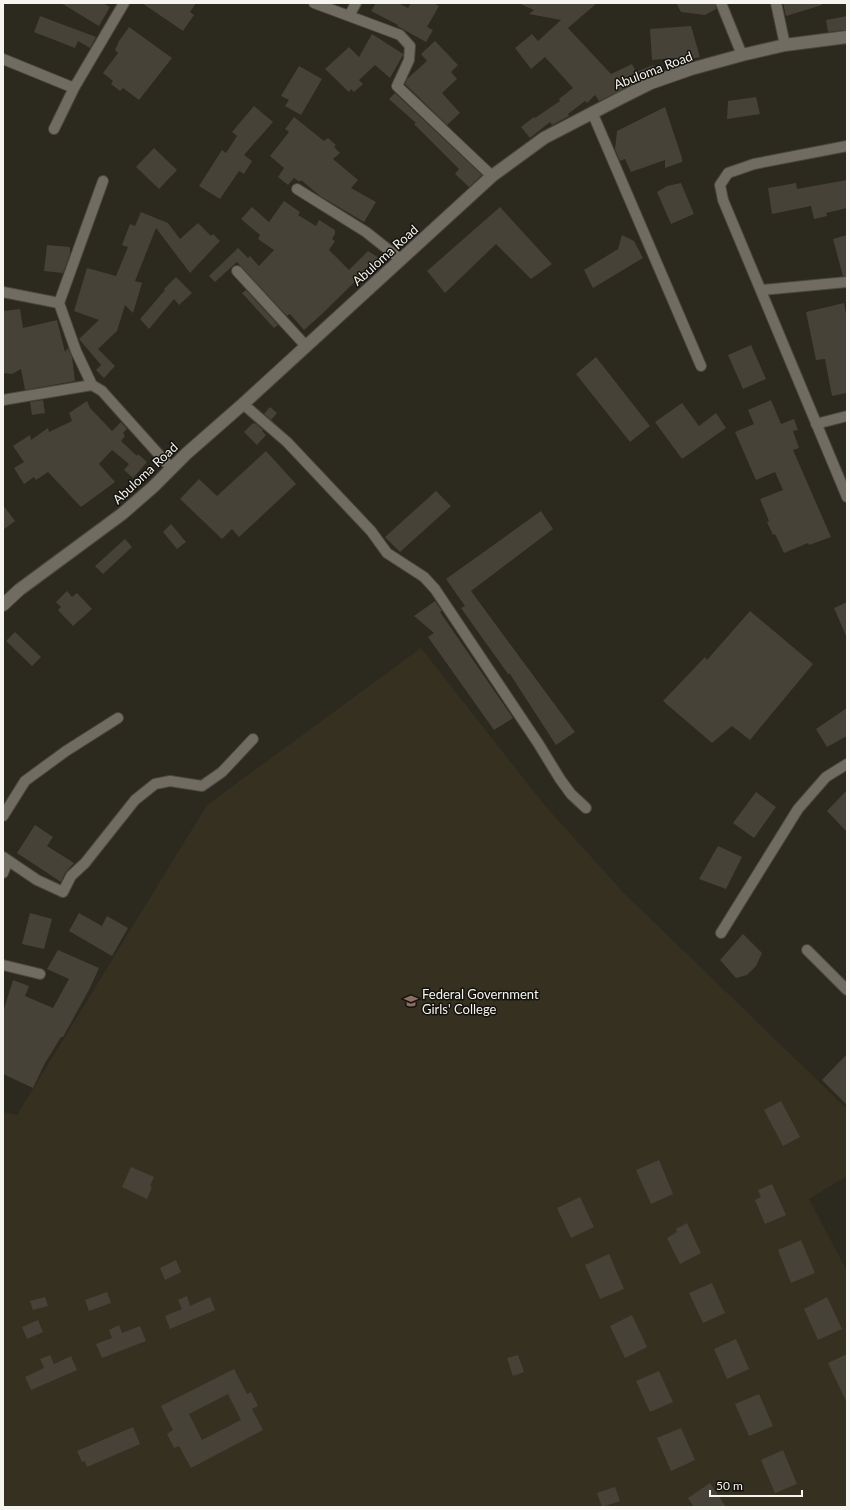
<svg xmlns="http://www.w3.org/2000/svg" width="850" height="1510" font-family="Lato,sans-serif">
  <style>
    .built { fill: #363020 }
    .building { fill: #464238; fill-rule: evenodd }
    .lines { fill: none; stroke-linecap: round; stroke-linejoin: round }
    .minor-casing { stroke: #4b4740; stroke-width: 12 }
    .tertiary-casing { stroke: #4b4740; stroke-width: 14 }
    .minor { stroke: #706c61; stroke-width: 10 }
    .tertiary { stroke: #706c61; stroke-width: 12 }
    .labels { text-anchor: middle; stroke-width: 3; stroke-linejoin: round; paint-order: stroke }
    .street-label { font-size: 13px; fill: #f6f4ee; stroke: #13120d }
    .poi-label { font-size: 13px; fill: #f6f4ee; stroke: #13120d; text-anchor: start }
  </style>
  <rect width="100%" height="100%" fill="#2c291f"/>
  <path class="built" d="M421,648L546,807L624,893L847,1109V1176L809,1199L847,1271V1507H3V1112L17,1115L207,805Z"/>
  <path class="building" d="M61,3H103L110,7L99,26Z
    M142,3H196L190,12L194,15L183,31Z
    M376,3H398L408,8L411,3H434L439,6L427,27L433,30L426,42L397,26L398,25L371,11Z
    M518,3H597L568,28L611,74L632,64L636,72L653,65L656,73L599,101L595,95L587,103L585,101L568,114L569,116L552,125L550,122L530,138L521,127L534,117L535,118L560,101L559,99L573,88L545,57L531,69L515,48L532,34L538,41L561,20L529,14L534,10Z
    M676,3H715L716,9L705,15L681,12Z
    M783,3H821L822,5L786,16Z
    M40,16L96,37L90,48L78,41L75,48L34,32Z
    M847,16V30L828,32L826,20Z
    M691,26L700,57L674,63V58L652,60L650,29Z
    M129,27L172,58L139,100L123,88L120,91L111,84L113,81L103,73L118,53L115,50L119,41Z
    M372,34L403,54V55L390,78L375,65L359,80L363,84L354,92L351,89L349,92L325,69L349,47L359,57Z
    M435,41L458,65L451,72L457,79L442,93L460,113L447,125L405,84L407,79L427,61L421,54Z
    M299,66L322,79L301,115L285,106L289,100L281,96Z
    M395,93L482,175L469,187L455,174L459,169L414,124L416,123L389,99Z
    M756,97L760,114L727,119L728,101Z
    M254,106L273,122L244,155L252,161L244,174L239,171L220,199L199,186L222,150L226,153L237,136L232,132Z
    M665,107L682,158V162L665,168V160L631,172L625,159L620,161L615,149L617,131Z
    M294,117L324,141L328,138L336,145L334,147L340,153L333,159L358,180L351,188L376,202L364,222L320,196L301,180L300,182L294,178L288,185L278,177L284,168L270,156L289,132L285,129Z
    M154,148L177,170L159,189L136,167Z
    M847,180V208L826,213L827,216L814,219L811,206L772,214L768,188L796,183L797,189Z
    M681,183L694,214L671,224L657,192L667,186Z
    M284,201L300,212L298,215L316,226L319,220L335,230V234L332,239L335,241L329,250L349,270L368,251L379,258L323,313L304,330L290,314L287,316L237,262L215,282L209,276L238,248L248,258L250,256L259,266L274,250L258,239L260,235L241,219L252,207L269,222Z
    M500,207L552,264L531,279L496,244L445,293L427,271Z
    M141,212L168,223L180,239L198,223L211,236L213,234L220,241L190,273L156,228L135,281L142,283L133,313L125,305L117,331L98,349L115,366L104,378L96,370L101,365L79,339L99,320L74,311L87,268L116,276L128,247L122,245L130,224L135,226Z
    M622,235L634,241L643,258L593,288L584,270L618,249Z
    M847,235V276H843L833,239Z
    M47,245L70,247V254L63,273L44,271Z
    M176,277L192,293L179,305L174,299L149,329L140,319L165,290L164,289Z
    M246,290L278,325L274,328L242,293Z
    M844,303L847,320V393L832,396L825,359L816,360L806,312Z
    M20,309L23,328L57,320L65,352L68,348L72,357L75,381L25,390L21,369L12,374L3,373V311Z
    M751,345L766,379L743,389L728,355Z
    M596,357L650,426L630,442L576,374Z
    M43,400L45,413L32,415L30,402Z
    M771,400L781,424L794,419L798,430L793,431L799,448L793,450L831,537L809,545L808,543L784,553L775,534L773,535L767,522L769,521L760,499L783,490L775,472L756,480L735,432L754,424L748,410Z
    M87,401L90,408L112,431L121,422L127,429L123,433L125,436L121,441L137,456L138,454L147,462L133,478L124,470L129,464L112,450L99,464L115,482L81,507L48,472L36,480L34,477L24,484L14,468L24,462L13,446L30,435L31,440L48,428L49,432L72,421L69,413Z
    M682,403L699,426L716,413L726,428L682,459L655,422Z
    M270,407L277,413L271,420L264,414Z
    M253,423L254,424L255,423L263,430L262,431L266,435L257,445L244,432Z
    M266,451L296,484L239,537L232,529L222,539L180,499L199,479L217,496Z
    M436,491L451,506L400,552L385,537Z
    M3,505L15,521L3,530Z
    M541,511L553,529L471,591L575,732L556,745L510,674H508L461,608L465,606L446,579Z
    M171,524L186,542L177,549L163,532Z
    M125,539L132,547L103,574L95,566Z
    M67,591L72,597L77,593L92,609L73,626L58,610L61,607L56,602Z
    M435,601L442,611L440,612L513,718L494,730L428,637L434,633L414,616Z
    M847,602V638L834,608Z
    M750,611L813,664L750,740L732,726L712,743L663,701L705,657L707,660Z
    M15,632L41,657L32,666L6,641Z
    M847,708V736L827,747L816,729Z
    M847,790V832L827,811Z
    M756,792L776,807L754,838L733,823Z
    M35,825L53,837L47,846L74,863L65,873L61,882L17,853Z
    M718,846L742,857L726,889L699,879Z
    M30,913L52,919L44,949L22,944Z
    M79,913L102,926L107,916L128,928L112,956L69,931Z
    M743,934L762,953L756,966L747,975L736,978L720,960Z
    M58,950L99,968L90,988L63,1037H61L45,1063L33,1088L3,1074V1012L13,980L29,986L25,996L53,1008L69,979L47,969Z
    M847,1054V1105L822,1080Z
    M781,1101L800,1137L783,1146L764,1110Z
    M659,1160L673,1194L651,1204L636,1170Z
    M131,1167L154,1177L150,1186L152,1187L147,1199L122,1187Z
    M772,1184L786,1215L765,1224L755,1200L761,1197L758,1190Z
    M580,1197L594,1227L571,1238L557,1208Z
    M687,1223L701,1253L680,1264L667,1238L677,1232L676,1229Z
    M801,1240L815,1273L791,1283L778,1250Z
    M609,1254L624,1289L600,1299L585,1265Z
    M176,1260L181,1272L165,1280L160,1268Z
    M712,1283L725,1313L703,1323L689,1293Z
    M107,1292L111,1303L89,1311L85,1300Z
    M187,1296L190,1306L210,1297L215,1310L170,1329L165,1316L182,1309L178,1300Z
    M45,1297L48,1306L33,1310L30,1301Z
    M827,1297L842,1329L818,1340L804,1309Z
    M632,1315L647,1347L625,1358L610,1326Z
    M38,1320L43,1332L27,1339L22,1327Z
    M119,1325L122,1333L140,1326L146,1341L102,1358L96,1344L112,1338L109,1330Z
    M736,1339L749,1369L727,1379L714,1349Z
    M847,1354V1403L828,1363Z
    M50,1355L54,1364L71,1356L77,1370L31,1390L25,1377L44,1368L40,1359Z
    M518,1355L524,1372L513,1376L507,1358Z
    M234,1369L247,1394L251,1392L258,1406L252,1409L263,1430L191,1468L179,1446L174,1448L167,1434L173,1430L161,1406ZM228,1394L241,1420L202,1440L189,1414Z
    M659,1371L673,1402L650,1412L636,1381Z
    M759,1394L773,1426L749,1436L735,1404Z
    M133,1427L140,1444L87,1467L85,1461L82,1462L77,1451Z
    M681,1428L695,1460L671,1471L657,1438Z
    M783,1450L797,1484L775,1493L761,1460Z
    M710,1483L726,1507H694L688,1498Z
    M615,1487L620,1501L602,1507L597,1493Z"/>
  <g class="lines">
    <defs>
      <path id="minor" d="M314,3L400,35L410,46L409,60L397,86L492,176
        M721,3L742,55
        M776,3L785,45
        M349,16L356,3
        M3,59L74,88
        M592,112L701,366
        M54,129L74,88L124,3
        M847,146L754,164L728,173L720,185L723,200L847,497
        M103,181L59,303L76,351L92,385L102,391L171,468
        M297,189L366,232L400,259
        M237,271L306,346
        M761,290L847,282
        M3,292L59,303
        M3,400L92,385
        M243,404L287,442L371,531L387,553L424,577L435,589L538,743L560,779L571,794L586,808
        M816,424L847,416
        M3,816L25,781L66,751L118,718
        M3,857L37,880L63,892L71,876L85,863L135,800L155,784L170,781L202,786L222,772L253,739
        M3,873L8,861
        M721,933L798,809L826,777L847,764
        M807,950L847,990
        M3,965L40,974"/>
      <path id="tertiary" d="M3,605L19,590L122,514L153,487L186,454L243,404L492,176L544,138L621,98L651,83L691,69L742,55L785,45L847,37"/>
    </defs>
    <use href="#minor" class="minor-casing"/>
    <use href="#tertiary" class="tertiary-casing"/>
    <use href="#minor" class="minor"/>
    <use href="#tertiary" class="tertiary"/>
  </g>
  <defs>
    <symbol id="university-bare" viewBox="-9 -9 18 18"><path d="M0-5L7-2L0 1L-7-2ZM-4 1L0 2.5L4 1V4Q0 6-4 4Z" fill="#8d6e63" stroke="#13120d" stroke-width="2.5" paint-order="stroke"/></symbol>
  </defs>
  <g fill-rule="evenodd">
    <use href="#university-bare" x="401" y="991" width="20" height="20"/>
  </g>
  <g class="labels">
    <g class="street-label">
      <text transform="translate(653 70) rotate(-21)" y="5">Abuloma Road</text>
      <text transform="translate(385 255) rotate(-42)" y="5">Abuloma Road</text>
      <text transform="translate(145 473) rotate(-43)" y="5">Abuloma Road</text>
    </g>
    <g class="poi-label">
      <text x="422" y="999">Federal Government<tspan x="422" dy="15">Girls' College</tspan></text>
    </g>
  </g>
  <rect width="850" height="1510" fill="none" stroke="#f6f4ee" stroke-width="8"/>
  <path d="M710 1490v6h92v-6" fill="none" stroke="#f6f4ee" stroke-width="2"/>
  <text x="716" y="1490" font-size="12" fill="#f6f4ee" stroke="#13120d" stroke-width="3" paint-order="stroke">50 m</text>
</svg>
